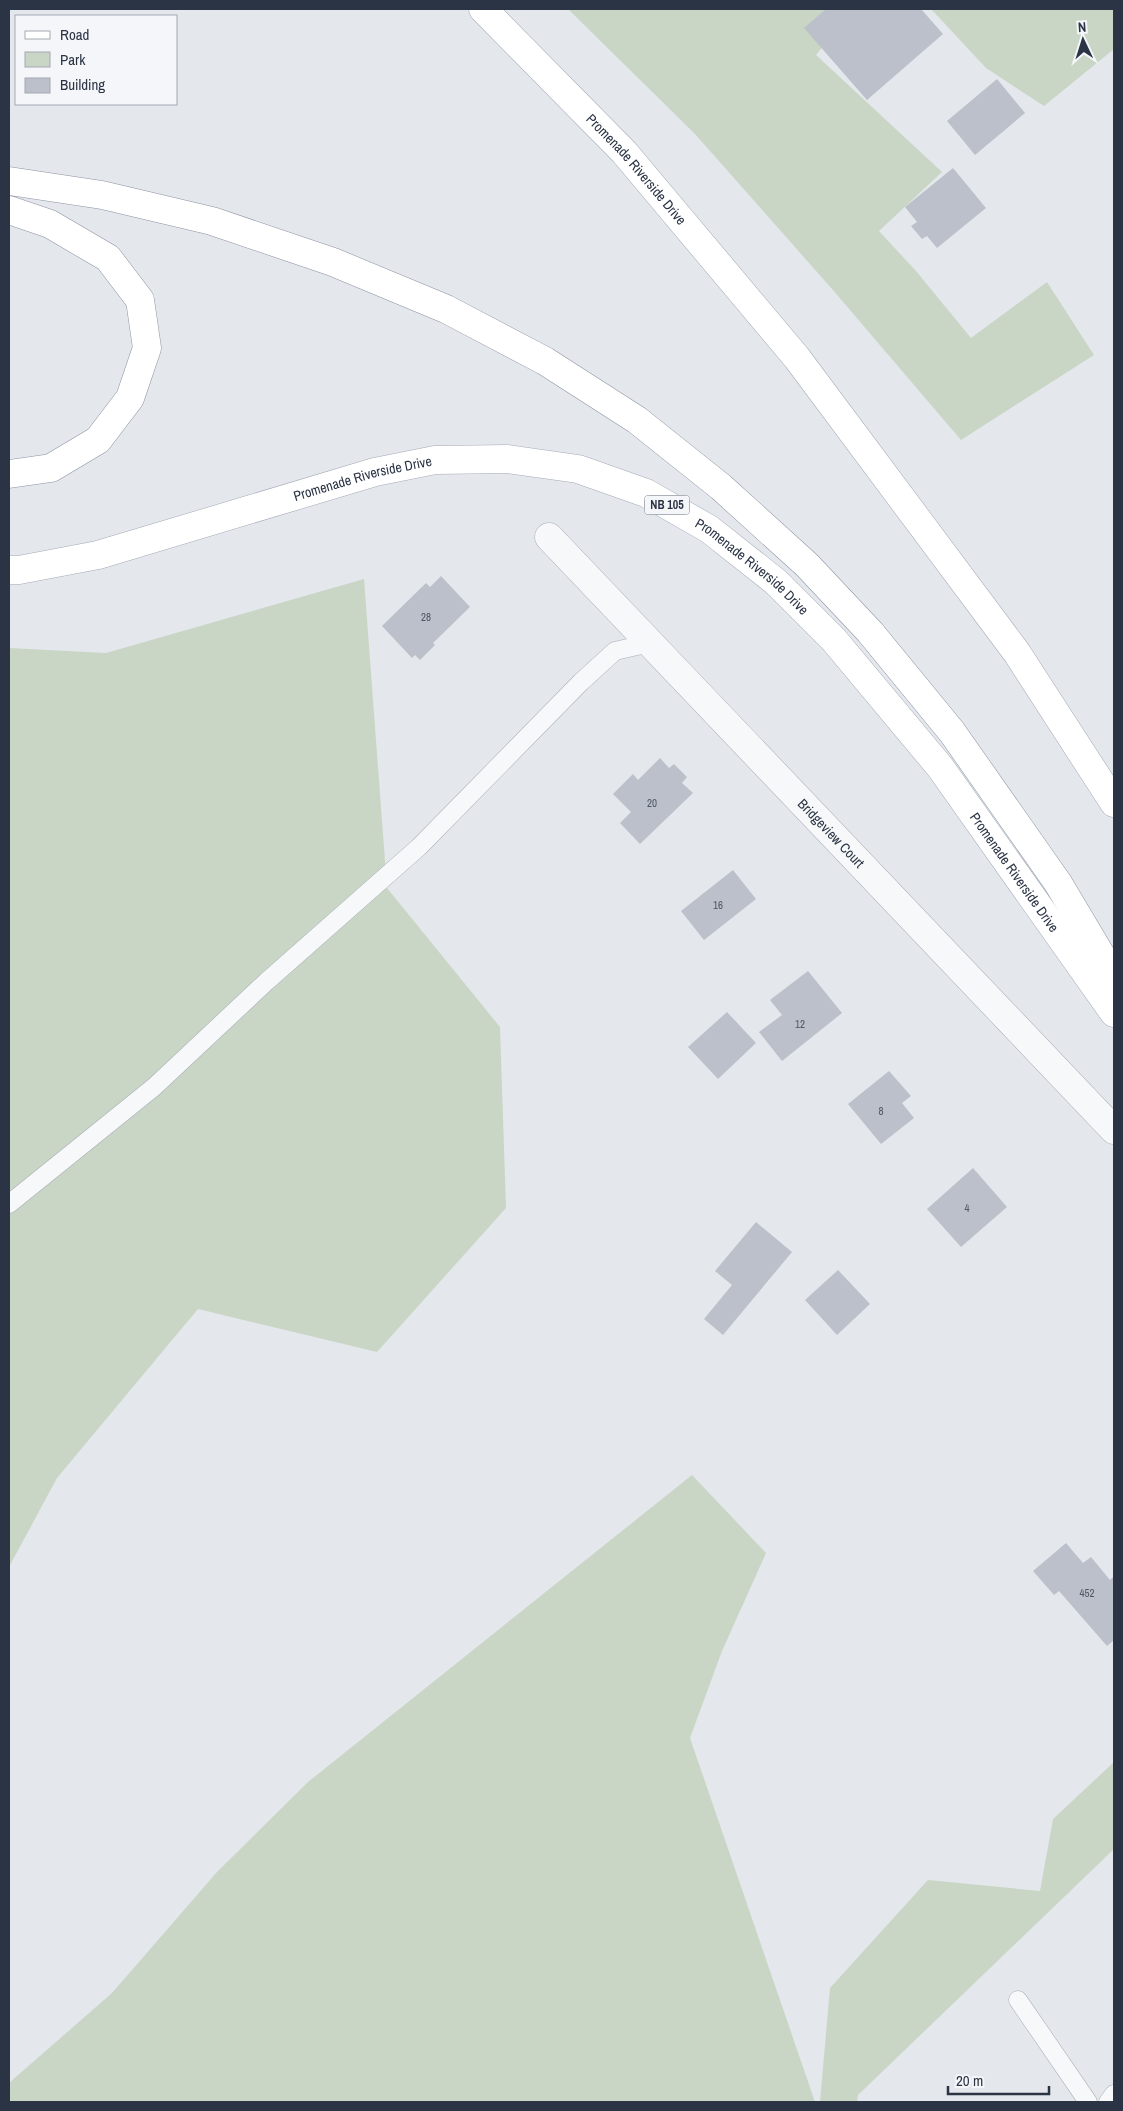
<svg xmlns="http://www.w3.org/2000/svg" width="1123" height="2111" font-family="'Archivo Narrow',sans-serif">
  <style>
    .green { fill: #c9d6c5 }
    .building { fill: #bbc0ca }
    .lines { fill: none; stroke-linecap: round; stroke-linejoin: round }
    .lane-casing { stroke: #a9aeb7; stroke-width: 19 }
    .street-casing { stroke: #a9aeb7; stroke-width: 29 }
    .primary-casing { stroke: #a3abb8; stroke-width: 29 }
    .highway-casing { stroke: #8b94a3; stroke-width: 29 }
    .lane { stroke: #f7f8fa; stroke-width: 18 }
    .street { stroke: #f7f8fa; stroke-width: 28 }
    .primary { stroke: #fff; stroke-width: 28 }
    .highway { stroke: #fff; stroke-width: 28 }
    .labels { text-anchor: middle; stroke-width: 4; stroke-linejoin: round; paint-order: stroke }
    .number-label { font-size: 11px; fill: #4f5766 }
    .shield { fill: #f4f6f9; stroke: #676e7b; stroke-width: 1 }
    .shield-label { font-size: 12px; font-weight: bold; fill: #2b3445 }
    .street-label { font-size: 14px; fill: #2b3445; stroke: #f4f6f9 }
  </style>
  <rect width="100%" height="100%" fill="#e4e7ec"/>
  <path class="green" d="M568,9H854L816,55L942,172L879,231L916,271L971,338L1047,282L1094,355L961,440L832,289L695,134Z
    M931,9H1114V49L1044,106L986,68Z
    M364,579L387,888L500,1027L506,1208L377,1352L198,1309L57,1478L9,1567V648L106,653Z
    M692,1475L766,1553L722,1651L690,1738L815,2102H9V2083L112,1993L217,1872L308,1782Z
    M1114,1762V1849L858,2095L857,2102H820L830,1988L928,1880L1040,1891L1053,1819Z"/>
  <path class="building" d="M826,9H921L943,34L867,100L804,28Z
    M997,79L1025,113L975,155L947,121Z
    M953,168L986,208L937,248L927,236L922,239L911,226L917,222L905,207Z
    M441,576L470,607L433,643L435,645L420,660L415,655L412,658L382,626L426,583L430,587Z
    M660,758L669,768L674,764L687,777L682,783L693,793L640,844L620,823L631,812L613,794L633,774L638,780Z
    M733,870L756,899L704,940L681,911Z
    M808,971L842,1013L782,1061L759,1032L782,1015L770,1000Z
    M727,1012L756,1043L718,1079L688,1047Z
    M889,1071L911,1096L902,1103L914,1118L881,1144L848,1104Z
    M973,1168L1007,1207L961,1247L927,1209Z
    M756,1222L792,1252L723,1335L704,1319L732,1285L715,1271Z
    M838,1270L870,1304L837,1335L805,1300Z
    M1066,1543L1083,1563L1091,1557L1110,1580L1114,1576V1640L1107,1646L1059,1591L1054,1595L1033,1571Z"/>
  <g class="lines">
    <defs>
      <path id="lane" d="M9,1204L154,1087L266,982L419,847L581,682L615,651L650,643
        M1018,2000L1088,2102
        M1108,2102L1114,2094"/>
      <g id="street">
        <path id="s1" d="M549,537L1114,1130"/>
      </g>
      <g id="primary">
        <path id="s2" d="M483,9L624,152L797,358L1017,653L1114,803"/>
        <path id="s3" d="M9,570H19L98,555L375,472L435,460L508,459L578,469L646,493L709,529L776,582L834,640L940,767L1114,1013"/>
      </g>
      <path id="highway" d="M9,181L102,195L212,221L333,262L446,309L545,361L637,420L721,487L807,565L870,632L952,732L1058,883L1114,977
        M9,210L50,224L108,258L140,300L147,348L130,398L98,440L51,468L9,474"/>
    </defs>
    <use href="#lane" class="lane-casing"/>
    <use href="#street" class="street-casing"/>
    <use href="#primary" class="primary-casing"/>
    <use href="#highway" class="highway-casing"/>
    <use href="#lane" class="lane"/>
    <use href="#street" class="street"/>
    <use href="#primary" class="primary"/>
    <use href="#highway" class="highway"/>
  </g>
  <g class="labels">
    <g class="number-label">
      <text x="426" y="621">28</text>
      <text x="652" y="807">20</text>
      <text x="718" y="909">16</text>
      <text x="800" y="1028">12</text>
      <text x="881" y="1115">8</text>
      <text x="967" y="1212">4</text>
      <text x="1087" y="1597">452</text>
    </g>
    <rect class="shield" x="644.5" y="495.5" width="45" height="19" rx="4"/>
    <g class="shield-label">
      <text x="667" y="509">NB 105</text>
    </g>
    <g class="street-label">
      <text dy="5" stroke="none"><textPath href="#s2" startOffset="222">Promenade Riverside Drive</textPath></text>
      <text dy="5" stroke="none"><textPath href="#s3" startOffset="366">Promenade Riverside Drive</textPath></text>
      <text dy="5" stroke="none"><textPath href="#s3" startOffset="786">Promenade Riverside Drive</textPath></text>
      <text dy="5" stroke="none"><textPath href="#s1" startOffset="409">Bridgeview Court</textPath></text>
      <text dy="5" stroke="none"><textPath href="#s3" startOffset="1191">Promenade Riverside Drive</textPath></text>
    </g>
  </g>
  <rect width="1123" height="2111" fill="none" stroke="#2b3445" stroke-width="20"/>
  <rect x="15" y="15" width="162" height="90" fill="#f4f6f9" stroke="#a4a8b1"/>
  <rect x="25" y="31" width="25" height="8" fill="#ffffff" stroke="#a4a8b1"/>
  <text x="60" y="40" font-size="15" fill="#2b3445">Road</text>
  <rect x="25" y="52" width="25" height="15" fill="#c9d6c5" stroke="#a4a8b1"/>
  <text x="60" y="65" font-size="15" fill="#2b3445">Park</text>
  <rect x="25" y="78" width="25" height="15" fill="#bbc0ca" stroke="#a4a8b1"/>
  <text x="60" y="90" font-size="15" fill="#2b3445">Building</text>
  <g transform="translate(1083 40) rotate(356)" stroke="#f4f6f9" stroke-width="4" paint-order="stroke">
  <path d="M0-4L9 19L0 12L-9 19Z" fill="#2b3445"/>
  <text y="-8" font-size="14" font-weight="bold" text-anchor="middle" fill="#2b3445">N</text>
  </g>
  <path d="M948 2086v8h101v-8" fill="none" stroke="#2b3445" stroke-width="2.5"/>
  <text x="956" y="2086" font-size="15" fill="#2b3445" stroke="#f4f6f9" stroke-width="4" paint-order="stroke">20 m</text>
</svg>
